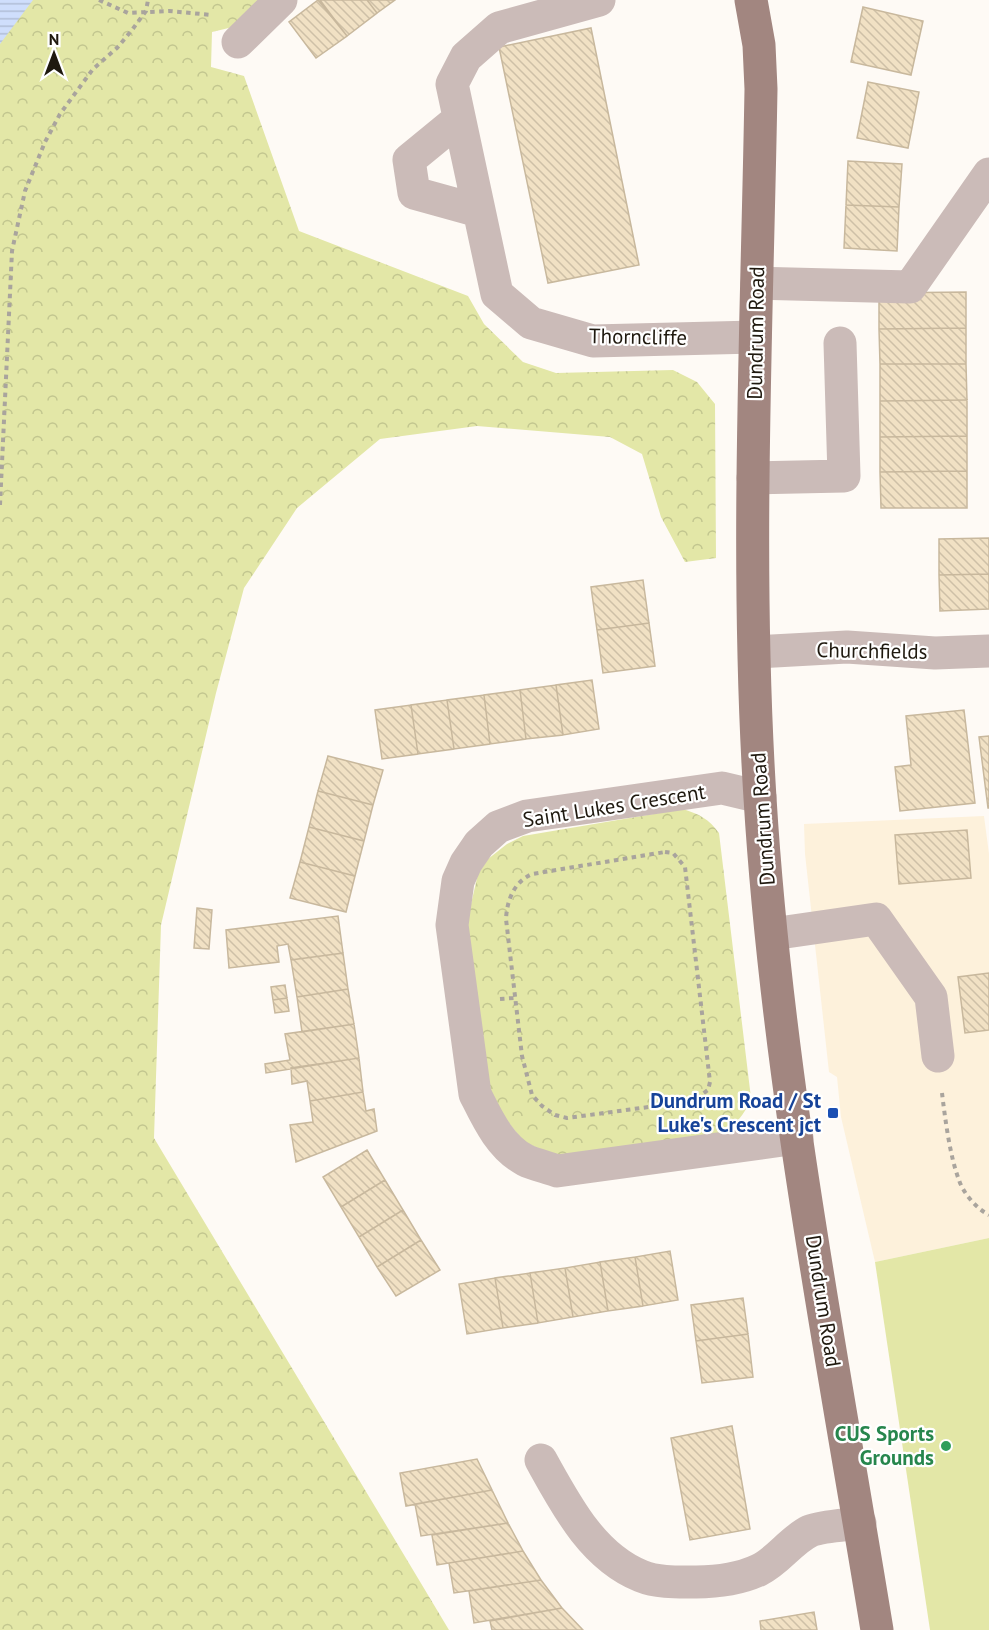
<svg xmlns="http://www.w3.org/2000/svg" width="989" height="1630" font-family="'PT Sans',sans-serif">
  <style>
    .built { fill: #fdf1db }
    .park { fill: url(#park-crowns) }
    .pitch { fill: #e3e7a7 }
    .water { fill: url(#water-rules) }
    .building { fill: url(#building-back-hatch); stroke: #c8b89d; stroke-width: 1.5 }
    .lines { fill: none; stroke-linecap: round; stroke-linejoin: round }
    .path { stroke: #a9a49d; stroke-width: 4; stroke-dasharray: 4.5 4.5; stroke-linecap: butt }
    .minor { stroke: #cbbbb8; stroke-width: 33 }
    .major { stroke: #a28680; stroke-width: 33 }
    .transit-dot { fill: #1a4fb4; stroke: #fff; stroke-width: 2 }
    .leisure-dot { fill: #2e9e5b; stroke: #fff; stroke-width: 2 }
    .labels { text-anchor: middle; stroke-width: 4.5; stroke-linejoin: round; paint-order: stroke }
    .street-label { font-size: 21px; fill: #1f190f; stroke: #fff }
    .transit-label { font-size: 21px; font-weight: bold; fill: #164399; stroke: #fff; text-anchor: end }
    .leisure-label { font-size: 21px; font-weight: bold; fill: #27864d; stroke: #fff; text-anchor: end }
  </style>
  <defs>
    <pattern id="park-crowns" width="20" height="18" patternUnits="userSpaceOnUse" patternTransform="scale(1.5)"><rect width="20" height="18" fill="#e3e7a7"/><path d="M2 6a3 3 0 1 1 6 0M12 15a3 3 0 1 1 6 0" fill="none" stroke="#c2c68f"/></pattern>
    <pattern id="water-rules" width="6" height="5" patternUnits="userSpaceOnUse" patternTransform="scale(1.5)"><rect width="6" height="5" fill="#cfdefc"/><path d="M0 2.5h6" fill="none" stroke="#b1bed7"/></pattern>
    <pattern id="building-back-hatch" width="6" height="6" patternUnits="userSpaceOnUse" patternTransform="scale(1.5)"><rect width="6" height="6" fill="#f1e1c4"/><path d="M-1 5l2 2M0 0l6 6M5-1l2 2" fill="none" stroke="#cec0a7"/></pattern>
  </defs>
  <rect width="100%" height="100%" fill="#fefaf5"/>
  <path class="built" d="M984,816L989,854V1238L875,1262L841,1117L837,1077L829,1072L805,854L804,824Z"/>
  <path class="park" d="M0,0H260L237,26L212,32L211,67L244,76L299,231L468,296L484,324L523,362L556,373L673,370L697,382L715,404L716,558L685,562L661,517L642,454L610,437L477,426L380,439L297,508L244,588L216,693L161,925L154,1138L449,1630H0Z
    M683,809C699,814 709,819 719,833L751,1098C744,1116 736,1125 718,1135L558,1157L524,1142L504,1117L488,1086L467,921L478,874L488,859L507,844L523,836Z"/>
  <path class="pitch" d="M989,1238V1630H930L875,1262Z"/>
  <path class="water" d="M0,0H33L0,44Z"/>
  <path class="building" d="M318,0L347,36L316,58L289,22Z
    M320,0H367L377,13L347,36Z
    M367,0H395L377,13Z
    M863,7L923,21L911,75L851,62Z
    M591,28L639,265L548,283L499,47Z
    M868,82L919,92L908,148L857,138Z
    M848,161L902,164L899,207L846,205Z
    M846,205L899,207L897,251L844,248Z
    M966,292V328L879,329V293Z
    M966,328V364H880L879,329Z
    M880,364H966L967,400L880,401Z
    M967,400V436L880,437V401Z
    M967,436V471L880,472V437Z
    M967,471V508H881L880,472Z
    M989,538V574L939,575V539Z
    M989,574V609L940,611L939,575Z
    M643,580L649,623L597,630L591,587Z
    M649,623L655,666L603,673L597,630Z
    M592,680L599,729L563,735L556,685Z
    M556,685L563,735L526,739L520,690Z
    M520,690L526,739L490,744L484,695Z
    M484,695L490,744L454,749L447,700Z
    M447,700L454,749L418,754L411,705Z
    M411,705L418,754L382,759L375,710Z
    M964,710L975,803L900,811L895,767L911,765L906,716Z
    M989,736V808H988L979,737Z
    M328,756L383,770L373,805L318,791Z
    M318,791L373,805L364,841L309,827Z
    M309,827L364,841L355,876L300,862Z
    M967,830L971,878L899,884L895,835Z
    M300,862L355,876L346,912L290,898Z
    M197,908L212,910L209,949L194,948Z
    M338,916L343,953L291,960L288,944L277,946L279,962L229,968L226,930Z
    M343,953L348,989L297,997L291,960Z
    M989,973V1030L965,1033L958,977Z
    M285,985L287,998L273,1000L271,987Z
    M348,989L354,1024L302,1032L297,997Z
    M287,998L289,1011L275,1013L273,1000Z
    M354,1024L359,1058L266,1073L265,1064L290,1060L285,1034Z
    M359,1058L363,1092L310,1101L307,1081L292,1084L291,1068Z
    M363,1092L366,1111L374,1109L377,1131L296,1162L290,1125L313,1122L310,1101Z
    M367,1150L385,1180L341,1207L323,1177Z
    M385,1180L403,1210L359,1237L341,1207Z
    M403,1210L421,1240L377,1267L359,1237Z
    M421,1240L440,1270L396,1296L377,1267Z
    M670,1251L678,1300L643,1306L635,1257Z
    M635,1257L643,1306L608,1311L600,1262Z
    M600,1262L608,1311L573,1317L565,1268Z
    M565,1268L573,1317L538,1323L530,1273Z
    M530,1273L538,1323L503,1328L495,1278Z
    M495,1278L503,1328L467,1334L459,1284Z
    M743,1298L748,1334L696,1341L691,1305Z
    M748,1334L753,1377L702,1383L696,1341Z
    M732,1426L750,1529L690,1540L671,1438Z
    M477,1459L492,1490L406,1506L400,1473Z
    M492,1490L508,1523L421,1536L415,1504Z
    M508,1523L523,1551L437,1565L432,1535Z
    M523,1551L541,1580L454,1593L449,1563Z
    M541,1580L562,1608L474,1623L469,1591Z
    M562,1608L583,1630H492L490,1621Z
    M814,1612L817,1630H761L760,1621Z"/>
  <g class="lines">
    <path class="path" d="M99,0L128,13L169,11L212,15
      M0,505L12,251L25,191L45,142L60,114L93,69L117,48L132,30L146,11L148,0
      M665,852L673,853L685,867L710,1082L708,1090L693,1101L567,1118L555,1115L542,1106L532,1095L522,1056L506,919C507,900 514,882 532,874Z
      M500,999L514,998
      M942,1093C945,1118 950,1157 959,1180C963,1193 977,1209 989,1215"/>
    <path class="minor" d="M599,0L499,28L466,57L452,84L497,294L531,323L593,341L755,337
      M238,42L281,0
      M459,119L409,160L414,193L479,211
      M757,283L910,287L989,174
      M753,478L844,476L840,343
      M755,652L847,647L935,653L989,651
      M760,797L722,788L527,816L498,827L479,844L466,863L458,881L452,925L475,1094C487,1118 500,1147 525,1160C535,1165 547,1167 557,1171L797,1138
      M772,934L876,919L931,997L938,1056
      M541,1460C566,1505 592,1556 641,1576C658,1583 679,1582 696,1582C716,1582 740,1579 759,1570C778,1561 791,1540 810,1531C822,1526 846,1525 860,1523"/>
    <path class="major" d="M751,0L759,45L761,89C757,325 745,562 760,798C777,1077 832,1354 877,1630"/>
  </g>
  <rect class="transit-dot" x="827" y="1107" width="12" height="12" rx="3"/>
  <circle class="leisure-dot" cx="946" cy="1446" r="6"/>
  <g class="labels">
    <g class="street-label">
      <text transform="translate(756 333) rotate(-89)" y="7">Dundrum Road</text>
      <text transform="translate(638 337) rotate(1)" y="7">Thorncliffe</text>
      <text transform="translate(872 651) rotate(1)" y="7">Churchfields</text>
      <text transform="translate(614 806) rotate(-9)" y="7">Saint Lukes Crescent</text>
      <text transform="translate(763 819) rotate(-94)" y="7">Dundrum Road</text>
      <text transform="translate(823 1301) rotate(81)" y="7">Dundrum Road</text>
    </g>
    <g class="transit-label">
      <text x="821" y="1108">Dundrum Road / St<tspan x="821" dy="24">Luke's Crescent jct</tspan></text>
    </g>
    <g class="leisure-label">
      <text x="934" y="1441">CUS Sports<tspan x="934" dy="24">Grounds</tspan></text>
    </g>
  </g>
  <g transform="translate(54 54)" stroke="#ffffff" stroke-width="4.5" paint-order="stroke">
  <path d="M0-4.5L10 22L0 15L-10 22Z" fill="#1f190f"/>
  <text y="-9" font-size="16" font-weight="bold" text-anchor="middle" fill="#1f190f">N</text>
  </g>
</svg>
